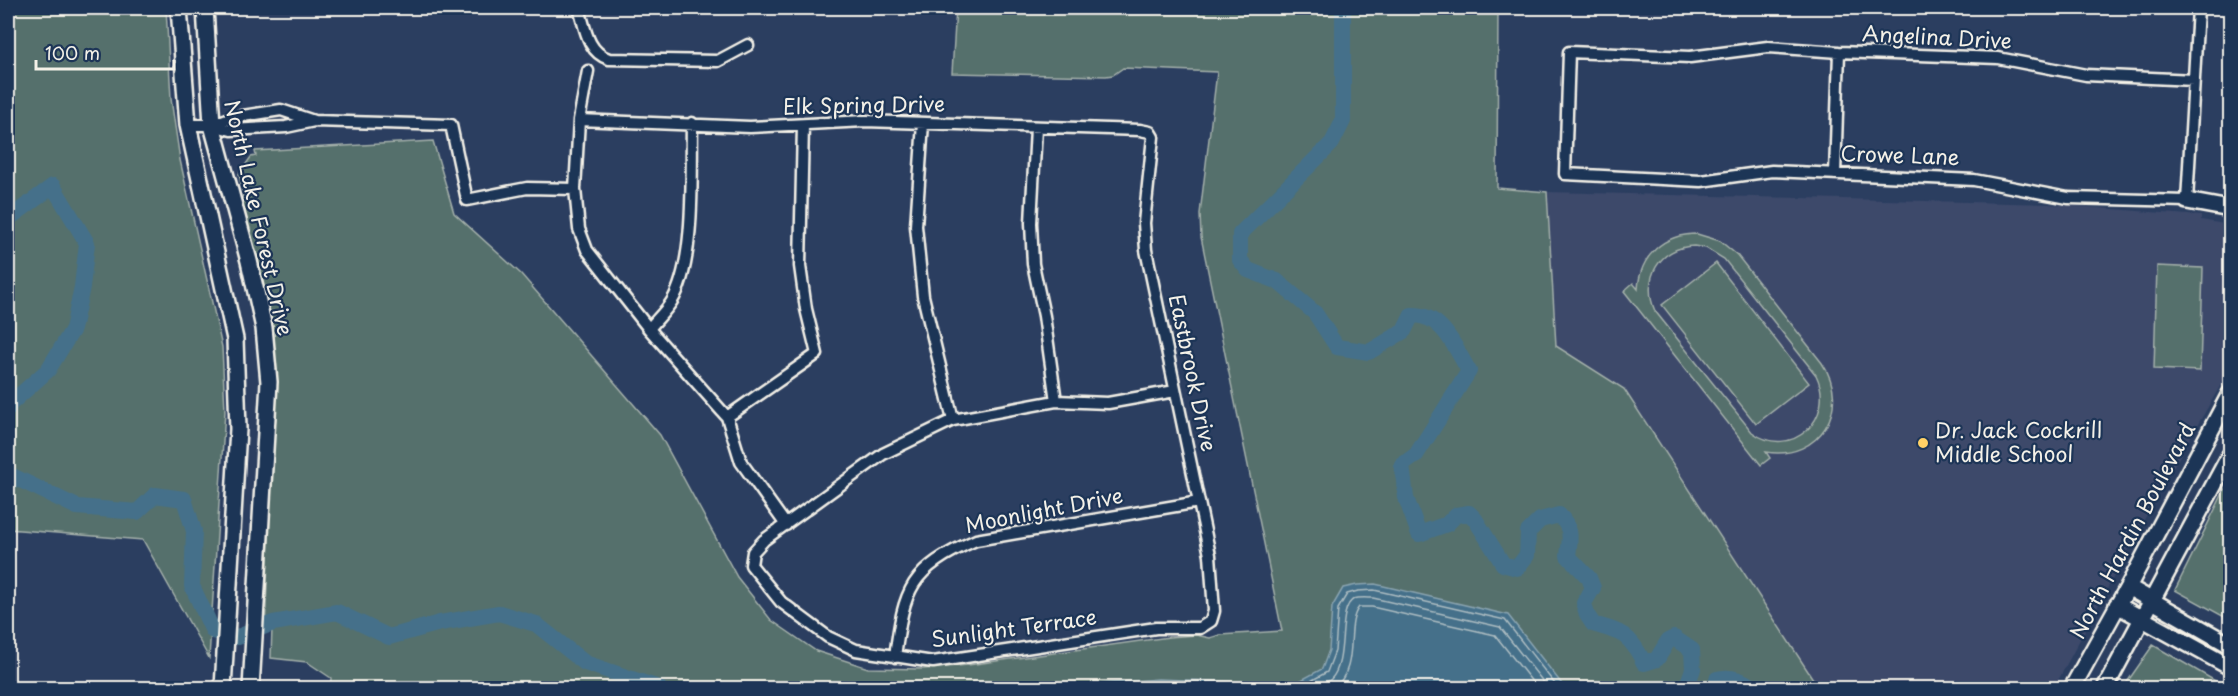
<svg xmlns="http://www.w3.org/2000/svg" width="2238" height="696" font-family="'Playpen Sans',sans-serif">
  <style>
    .built { fill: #3c496b }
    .green { fill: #556f6c; stroke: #a4b0aa; stroke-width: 1.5; fill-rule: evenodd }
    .water { fill: #44708a; stroke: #8aa4b0; stroke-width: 1.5 }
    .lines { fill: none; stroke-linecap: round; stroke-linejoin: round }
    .shore { stroke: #aebdc2; stroke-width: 1.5 }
    .river { stroke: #44708a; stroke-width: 16 }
    .street-casing { stroke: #f4f1e8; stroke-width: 15 }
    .secondary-casing { stroke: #f4f1e8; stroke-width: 20 }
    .street { stroke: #1d3557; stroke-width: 10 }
    .secondary { stroke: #1d3557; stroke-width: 15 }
    .poi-dot { fill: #ffd166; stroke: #1d3557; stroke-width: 2 }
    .labels { text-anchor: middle; stroke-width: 4.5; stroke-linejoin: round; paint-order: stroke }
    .street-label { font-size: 21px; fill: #f4f1e8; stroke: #1d3557 }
    .poi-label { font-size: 21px; fill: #f4f1e8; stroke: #1d3557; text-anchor: start }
  </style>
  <rect width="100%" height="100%" fill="#2b3e60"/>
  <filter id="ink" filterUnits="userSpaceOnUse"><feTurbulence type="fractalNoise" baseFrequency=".0167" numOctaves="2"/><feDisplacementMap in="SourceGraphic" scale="12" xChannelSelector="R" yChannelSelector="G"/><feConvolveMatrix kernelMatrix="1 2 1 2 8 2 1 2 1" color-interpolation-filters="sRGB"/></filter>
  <g filter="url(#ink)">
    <path class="built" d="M1547,192L2050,204L2201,216V220L2230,225V369L2160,490L2054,688H1850L1813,679L1624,390L1556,346Z"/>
    <path class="green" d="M8,8H166L171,99L180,160L222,347L225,411L209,658L143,540L8,529Z
      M956,8H1498L1497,188L1547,192L1556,346L1624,389L1813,679L1850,688H330L331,678L307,662L271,658L272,628L265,630L274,422L243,225V193L239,174L251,157L256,156L255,151L433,141L454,213L521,274L660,435L737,577L771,620L816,651L868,668L923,669L968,665L1169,637L1196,635L1210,638L1220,635L1282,631L1201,237L1200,214L1217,72L1123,68L1113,75L1106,76L952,73Z
      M1697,234L1720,241L1737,255L1822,363C1852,407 1820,461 1766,452L1770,458L1761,465L1624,291L1633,283L1638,289C1640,255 1664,234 1697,234ZM1694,246L1706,248L1724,259L1816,375C1837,418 1791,461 1752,432L1655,311C1641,279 1659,247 1694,246Z
      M1716,263L1809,383L1756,424L1662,305Z
      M2157,266L2203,268L2200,371L2154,369Z
      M2230,479V620L2175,590Z
      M2153,645L2217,682L2213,688H2123Z"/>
    <path class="water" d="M1375,584L1508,615L1565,688H1050L1158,679L1294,684L1322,669L1329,650L1332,607L1343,588L1357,585Z"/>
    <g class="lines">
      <path class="shore" d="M1115,688L1159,685L1256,688
        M1298,688L1327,672L1335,651L1338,609L1347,594L1358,591L1374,590L1505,620L1558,688
        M1314,688C1320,686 1327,683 1331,679C1349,661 1336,608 1354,599C1359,597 1367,598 1373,598L1500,627L1548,688
        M1334,688C1361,666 1344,626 1359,607H1372L1495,635L1537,688"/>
      <path class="river" d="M1343,8V121L1332,143L1240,234V260L1248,270L1277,281L1315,313L1337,347L1369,352L1404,331L1412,315C1443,314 1455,348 1469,371L1416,455L1402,465L1406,498L1419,534L1447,524L1456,515L1469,513L1475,519L1503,564L1517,568L1527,555L1528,532L1540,520L1559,515C1573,529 1570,538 1568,556L1589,578L1593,588L1584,603L1587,615L1593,624C1622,632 1630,634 1644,663L1657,659L1668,641L1674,638L1692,650L1693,669L1686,688
        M8,219L53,186L87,243L82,287L73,329L48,370L10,404L8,409
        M8,474L77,507L137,512L155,495L184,499L194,531L192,586L213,631L238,637L273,623L337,612L389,637L440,623L499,613L536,624L585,663L659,688
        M1716,688L1717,679C1732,675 1743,681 1756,688"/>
      <defs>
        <path id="street" d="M579,8C585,27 587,52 609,59L718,61L748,45
          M588,71L579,120L575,189L579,229L587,250L649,329L727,417L741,462L786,525
          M2194,80L2086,75L1998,58L1839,52L1768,47L1690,57L1569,52L1565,174L1701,181L1772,171L1974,180L2068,198L2187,201L2198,8
          M579,120L750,127L865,121L1140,130L1150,132L1153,137L1144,223L1146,250L1210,555L1214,611L1211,621L1200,628H1156L933,662L856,650L828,637L781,602L751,565L753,552L764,540L883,454L953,420L1056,401L1108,403L1175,391
          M923,123L916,226L923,296L953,420
          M188,125H212L231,130L286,127L314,121
          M212,125L230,118L281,110L314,121L451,125L467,200L527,188L575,189
          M1036,128L1031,223L1033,264L1044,316L1056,401
          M1835,174L1839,52
          M649,329C656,320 666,311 672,301C696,262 691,170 692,123
          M727,417L817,354L806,309L800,266L803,125
          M895,657C904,588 910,569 976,540L1199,502"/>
        <path id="secondary" d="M179,8L188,125L235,339L238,429L223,688
          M205,8L212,125L249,261L264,328L269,382L251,688
          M2187,201L2230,209
          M2128,587L2230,645
          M2117,605L2230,667
          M2072,688L2128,587L2230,394
          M2105,688L2230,455"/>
      </defs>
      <use href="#street" class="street-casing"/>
      <use href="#secondary" class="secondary-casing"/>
      <use href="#street" class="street"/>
      <use href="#secondary" class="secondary"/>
    </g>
  </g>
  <circle class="poi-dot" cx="1923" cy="443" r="6"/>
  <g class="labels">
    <g class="street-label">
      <text transform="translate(1937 38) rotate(3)" y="7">Angelina Drive</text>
      <text transform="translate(864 106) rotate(-1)" y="7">Elk Spring Drive</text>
      <text transform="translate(1900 156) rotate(2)" y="7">Crowe Lane</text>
      <text transform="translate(258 218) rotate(77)" y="7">North Lake Forest Drive</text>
      <text transform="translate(1192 373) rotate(78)" y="7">Eastbrook Drive</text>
      <text transform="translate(1044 511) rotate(-11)" y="7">Moonlight Drive</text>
      <text transform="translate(2133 531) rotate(-62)" y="7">North Hardin Boulevard</text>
      <text transform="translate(1014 629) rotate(-8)" y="7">Sunlight Terrace</text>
    </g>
    <g class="poi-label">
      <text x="1935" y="438">Dr. Jack Cockrill<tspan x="1935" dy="24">Middle School</tspan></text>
    </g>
  </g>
  <rect width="2238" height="696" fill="none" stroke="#1d3557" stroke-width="30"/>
  <rect x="15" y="15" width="2208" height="666" fill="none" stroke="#f4f1e8" stroke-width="2" filter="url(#ink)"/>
  <path d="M36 60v9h138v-9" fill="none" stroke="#f4f1e8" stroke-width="3"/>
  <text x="45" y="60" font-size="18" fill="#f4f1e8" stroke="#1d3557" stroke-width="4.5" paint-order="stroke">100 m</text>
</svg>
